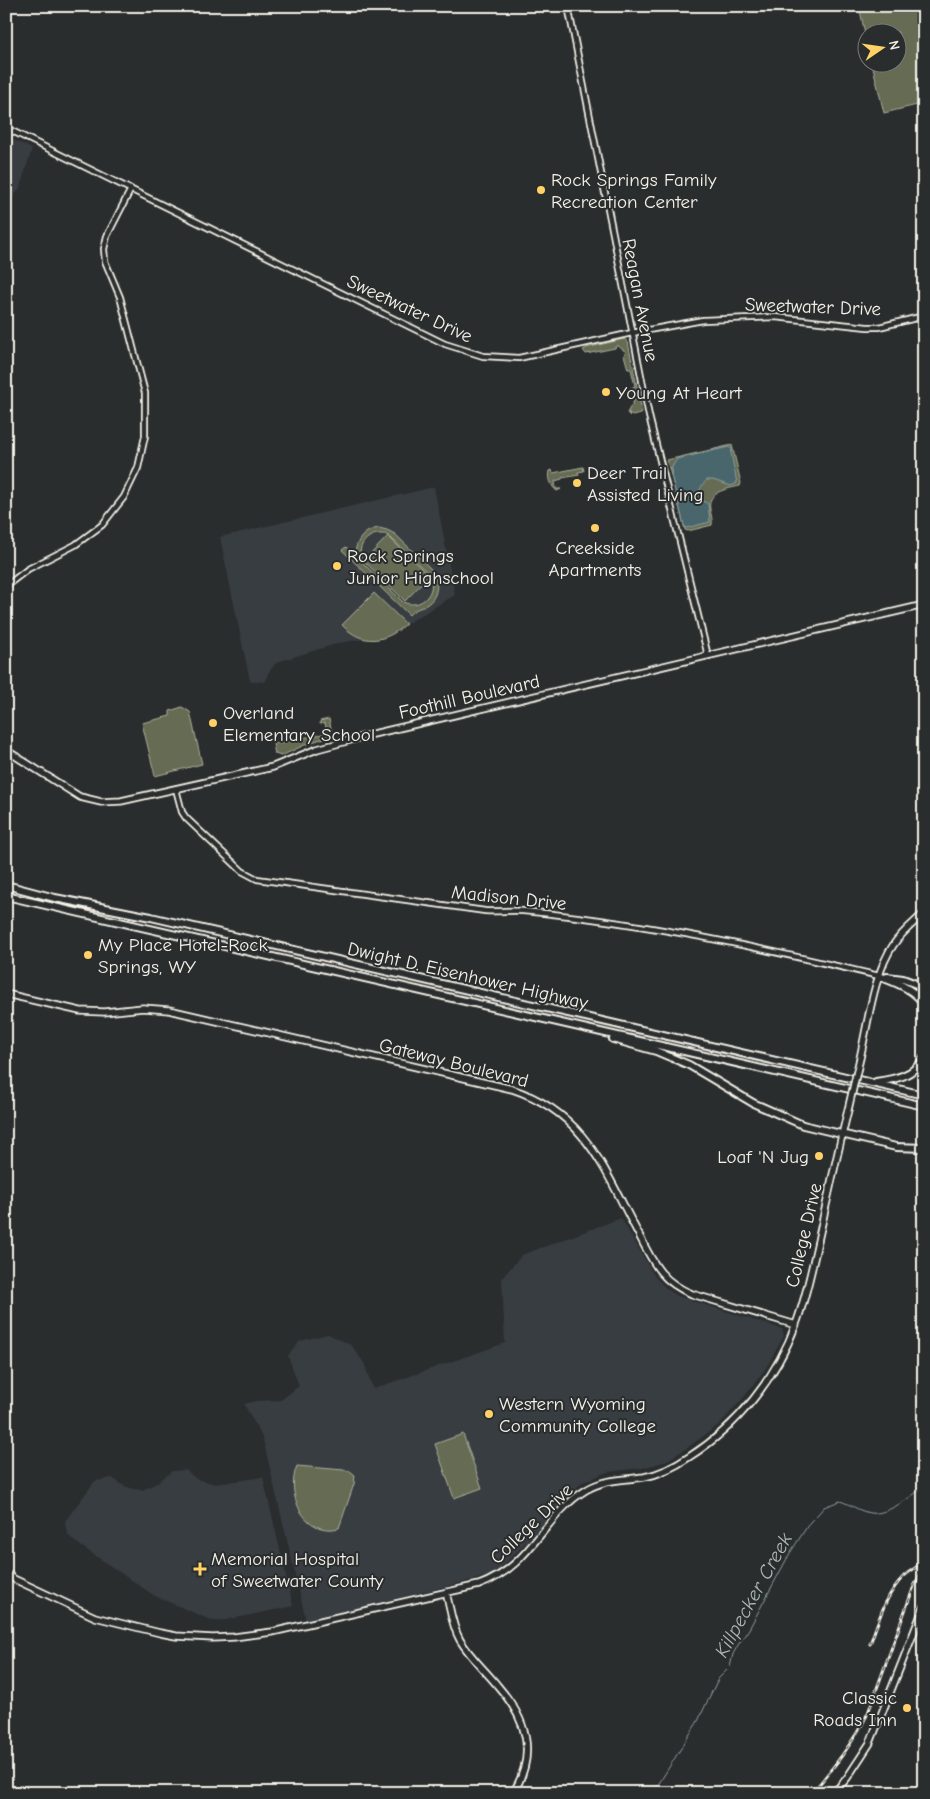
<svg xmlns="http://www.w3.org/2000/svg" width="930" height="1799" font-family="'Comic Neue',sans-serif">
  <style>
    .built { fill: #393d43 }
    .green { fill: #656c52; stroke: #acae9d; fill-rule: evenodd }
    .water { fill: #48666c; stroke: #8d9e9e }
    .lines { fill: none; stroke-linecap: round; stroke-linejoin: round }
    .stream { stroke: #8d9e9e; stroke-width: 1 }
    .minor-casing { stroke: #f4f1e8; stroke-width: 8 }
    .major-casing { stroke: #f4f1e8; stroke-width: 9 }
    .highway-casing { stroke: #f4f1e8; stroke-width: 10 }
    .minor { stroke: #2a2d2e; stroke-width: 4.5 }
    .major { stroke: #2a2d2e; stroke-width: 5.5 }
    .highway { stroke: #2a2d2e; stroke-width: 6 }
    .rail-casing { stroke: #f4f1e8; stroke-width: 3 }
    .rail { stroke: #2a2d2e; stroke-width: 1; stroke-dasharray: 4; stroke-linecap: butt }
    .major-bridge-casing { stroke: #f4f1e8; stroke-width: 9; stroke-linecap: butt }
    .major-bridge { stroke: #2a2d2e; stroke-width: 5.5 }
    .poi-dot { fill: #ffd166; stroke: #2a2d2e; stroke-width: 2 }
    .labels { text-anchor: middle; stroke-width: 4; stroke-linejoin: round; paint-order: stroke }
    .poi-label { font-size: 19px; fill: #f4f1e8; stroke: #2a2d2e; text-anchor: start }
    .street-label { font-size: 19px; fill: #f4f1e8; stroke: #2a2d2e }
    .water-label { font-size: 20px; font-style: italic; fill: #afb9b6; stroke: #2a2d2e }
  </style>
  <rect width="100%" height="100%" fill="#2a2d2e"/>
  <filter id="ink" filterUnits="userSpaceOnUse"><feTurbulence type="fractalNoise" baseFrequency=".02" numOctaves="2"/><feDisplacementMap in="SourceGraphic" scale="10" xChannelSelector="R" yChannelSelector="G"/><feConvolveMatrix kernelMatrix="1 2 1 2 8 2 1 2 1" color-interpolation-filters="sRGB"/></filter>
  <g filter="url(#ink)">
    <path class="built" d="M6,136L32,149L19,190L13,196L6,221Z
      M434,487L455,595L406,624L392,635L380,639L357,640L339,643L280,661L275,664L268,673L265,682L250,681L220,537Z
      M621,1218L655,1277L666,1288L677,1296L782,1329L784,1336L766,1368L744,1397L720,1424L687,1448L664,1462L642,1468L607,1472L581,1483L543,1526L493,1575L306,1620L263,1439L244,1404L256,1401L281,1400L299,1386L288,1356L300,1341L328,1334L351,1345L364,1363L373,1389L505,1343L502,1278L522,1255Z
      M186,1470L196,1479L216,1484L263,1477L293,1606L226,1620L213,1621L155,1596L75,1542L69,1536L66,1529L65,1521L95,1481L112,1478L124,1486L133,1489L142,1490L155,1484L172,1471Z"/>
    <path class="green" d="M859,6H924V99L917,105L884,113L872,63L898,62V32H868L867,43Z
      M624,339L628,342L642,411L641,414L632,416L629,412L630,416L627,413L635,399L631,388L635,386L631,369H628L624,355L626,352L617,345L615,348L586,354L583,350L586,348Z
      M732,445L741,483L740,486C727,489 707,491 710,509C711,515 713,520 712,525L688,531L685,530L667,460Z
      M583,467L584,471L578,472L579,475L562,478V479L555,481L556,489H561L557,491C551,487 548,477 550,471L552,470L553,473Z
      M379,528L387,530L395,534L432,570C440,582 438,598 426,605C419,609 414,609 409,615L342,550L346,547L355,556C355,541 364,530 379,528ZM377,534H385L390,537L430,575C437,593 421,610 403,602L363,563C356,550 363,537 377,534Z
      M388,536L429,576L405,601L364,561Z
      M374,593L406,624C385,643 363,646 342,625Z
      M182,707L190,712L202,764L155,776L142,723L170,716V711Z
      M329,719L332,732L331,736L309,743L281,756L275,754L273,744L327,733L325,723L320,724V721Z
      M463,1434L482,1488L454,1498L435,1444Z
      M297,1466L344,1470L350,1471L355,1475L354,1484L339,1528C304,1537 285,1494 297,1466Z"/>
    <path class="water" d="M729,447L732,449L731,453L737,483L731,486L713,480H707C703,484 695,493 701,499C702,502 706,502 708,504L710,522L686,528L684,525L671,475L672,467L677,459Z"/>
    <g class="lines">
      <path class="stream" d="M653,1793L698,1721L718,1679L730,1667L733,1654L738,1645L749,1629L790,1553L810,1522L819,1513L824,1507L840,1501C850,1504 859,1511 870,1513C887,1516 911,1496 924,1487"/>
      <defs>
        <path id="minor" d="M568,6L649,416L708,656
          M6,128L445,344L483,356L519,358L632,333L703,320L775,317L867,327H879L924,316
          M6,586L28,569L75,545L102,525L124,497L138,468L145,436V393L120,297L105,261L104,249L107,236L131,189
          M176,789L182,812L186,818L242,871L257,879L485,911C498,912 510,910 523,911C643,922 762,948 879,976"/>
        <path id="major" d="M6,750L80,797L101,802L121,801L273,767L317,749L373,734L924,605
          M6,994L80,1011L104,1012L143,1008L169,1010L512,1089C587,1114 604,1170 638,1233C653,1262 660,1281 692,1294L796,1325
          M860,1058C868,1023 874,972 894,944C902,932 914,923 924,913
          M6,1573L14,1579L95,1617L160,1633L176,1636L213,1638L234,1637L272,1632L479,1585C532,1566 543,1516 586,1490C604,1479 623,1480 644,1477C660,1474 676,1466 689,1457C738,1426 776,1378 796,1324C807,1295 813,1263 820,1232C829,1192 838,1151 848,1110
          M446,1592C450,1608 452,1626 460,1640C470,1657 485,1670 497,1685C526,1718 538,1753 513,1793
          M834,1793L847,1778L870,1743L924,1607"/>
        <path id="highway" d="M6,885L55,898L151,917L924,1095
          M6,896L924,1106
          M879,976C896,983 913,988 924,1004
          M887,977L903,979L924,987
          M613,1039L656,1051L689,1065L753,1103L803,1125L896,1147L924,1148
          M876,1082C896,1079 913,1076 924,1058"/>
      </defs>
      <use href="#minor" class="minor-casing"/>
      <use href="#major" class="major-casing"/>
      <use href="#highway" class="highway-casing"/>
      <use href="#minor" class="minor"/>
      <use href="#major" class="major"/>
      <use href="#highway" class="highway"/>
      <defs>
        <path id="rail" d="M870,1644C879,1620 885,1595 904,1576C910,1571 917,1567 924,1562
          M812,1793C834,1767 853,1743 868,1713L914,1586L924,1568"/>
      </defs>
      <use href="#rail" class="rail-casing"/>
      <use href="#rail" class="rail"/>
      <defs>
        <path id="major-bridge" d="M848,1110L860,1058"/>
      </defs>
      <use href="#major-bridge" class="major-bridge-casing"/>
      <use href="#major-bridge" class="major-bridge"/>
    </g>
  </g>
  <g class="poi-dot">
    <circle cx="541" cy="190" r="5"/>
    <circle cx="606" cy="392" r="5"/>
    <circle cx="577" cy="483" r="5"/>
    <circle cx="595" cy="528" r="5"/>
    <circle cx="337" cy="566" r="5"/>
    <circle cx="213" cy="723" r="5"/>
    <circle cx="88" cy="955" r="5"/>
    <circle cx="819" cy="1156" r="5"/>
    <circle cx="489" cy="1414" r="5"/>
    <path d="M197.5 1561.5h5v5h5v5h-5v5h-5v-5h-5v-5h5z"/>
    <circle cx="907" cy="1708" r="5"/>
  </g>
  <g class="labels">
    <g class="poi-label">
      <text x="551" y="186">Rock Springs Family<tspan x="551" dy="22">Recreation Center</tspan></text>
      <text x="616" y="399">Young At Heart</text>
      <text x="587" y="479">Deer Trail<tspan x="587" dy="22">Assisted Living</tspan></text>
      <text x="595" y="554" text-anchor="middle">Creekside<tspan x="595" dy="22">Apartments</tspan></text>
      <text x="347" y="562">Rock Springs<tspan x="347" dy="22">Junior Highschool</tspan></text>
      <text x="223" y="719">Overland<tspan x="223" dy="22">Elementary School</tspan></text>
      <text x="98" y="951">My Place Hotel-Rock<tspan x="98" dy="22">Springs, WY</tspan></text>
      <text x="809" y="1163" text-anchor="end">Loaf 'N Jug</text>
      <text x="499" y="1410">Western Wyoming<tspan x="499" dy="22">Community College</tspan></text>
      <text x="211" y="1565">Memorial Hospital<tspan x="211" dy="22">of Sweetwater County</tspan></text>
      <text x="897" y="1704" text-anchor="end">Classic<tspan x="897" dy="22">Roads Inn</tspan></text>
    </g>
    <g class="street-label">
      <text transform="translate(641 300) rotate(79)" y="7">Reagan Avenue</text>
      <text transform="translate(813 306) rotate(2)" y="7">Sweetwater Drive</text>
      <text transform="translate(410 308) rotate(25)" y="7">Sweetwater Drive</text>
      <text transform="translate(469 696) rotate(-13)" y="7">Foothill Boulevard</text>
      <text transform="translate(509 897) rotate(6)" y="7">Madison Drive</text>
      <text transform="translate(468 975) rotate(13)" y="7">Dwight D. Eisenhower Highway</text>
      <text transform="translate(454 1062) rotate(14)" y="7">Gateway Boulevard</text>
      <text transform="translate(803 1235) rotate(-77)" y="7">College Drive</text>
      <text transform="translate(531 1523) rotate(-44)" y="7">College Drive</text>
    </g>
    <g class="water-label">
      <text transform="translate(753 1595) rotate(-61)" y="7">Killpecker Creek</text>
    </g>
  </g>
  <rect width="930" height="1799" fill="none" stroke="#2a2d2e" stroke-width="25"/>
  <rect x="12" y="12" width="905" height="1774" fill="none" stroke="#f4f1e8" stroke-width="2" filter="url(#ink)"/>
  <g transform="translate(882 48) rotate(77)"><circle r="24" fill="#2a2d2e" stroke="#7b7b78"/>
  <path d="M0-4L9 19L0 12L-9 19Z" fill="#ffd166"/>
  <text y="-8" font-size="14" font-weight="bold" text-anchor="middle" fill="#f4f1e8">N</text>
  </g>
</svg>
